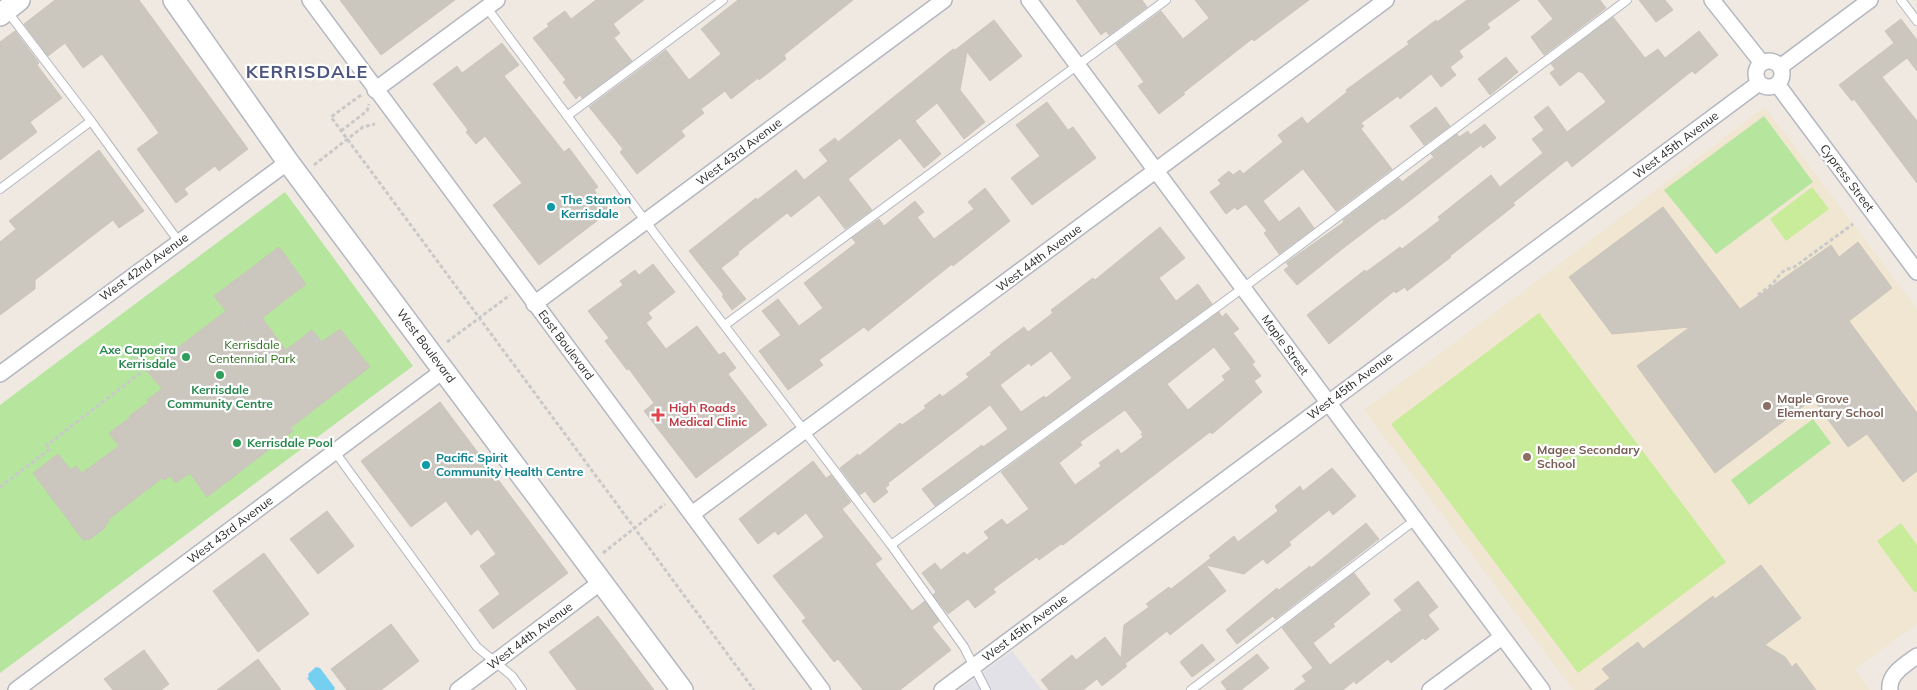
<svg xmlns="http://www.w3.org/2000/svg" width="1917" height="690" font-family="Mulish,sans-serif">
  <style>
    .industrial { fill: #e3e1e8 }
    .education { fill: #f0e6d1 }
    .green { fill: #b6e59e }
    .pitch { fill: #c9ec9a }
    .water { fill: #75cff0 }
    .building { fill: #cbc7bf; stroke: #cbc5ba; fill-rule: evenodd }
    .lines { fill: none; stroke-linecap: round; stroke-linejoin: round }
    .lane-casing { stroke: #b4b7c1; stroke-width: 10 }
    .street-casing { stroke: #b4b7c1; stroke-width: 18 }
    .secondary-casing { stroke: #b4b7c1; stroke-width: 24 }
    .path { stroke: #c9c9c9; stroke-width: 3; stroke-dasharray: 4 2.5; stroke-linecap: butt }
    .lane { stroke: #fff; stroke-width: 8 }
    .street { stroke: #fff; stroke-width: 15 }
    .secondary { stroke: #fff; stroke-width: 21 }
    .culture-dot { fill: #0f9aa8; stroke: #fff; stroke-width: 2 }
    .leisure-dot { fill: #2e9e5b; stroke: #fff; stroke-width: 2 }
    .education-dot { fill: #8d6e63; stroke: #fff; stroke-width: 2 }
    .health-dot { fill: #e0444e; stroke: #fff; stroke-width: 2 }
    .labels { text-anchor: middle; stroke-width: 4.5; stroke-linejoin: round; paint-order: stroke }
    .street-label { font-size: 12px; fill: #2e2e2e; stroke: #fff }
    .culture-label { font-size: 12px; font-weight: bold; fill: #0d838f; stroke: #fff; text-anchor: start }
    .park-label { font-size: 12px; fill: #2c6e1b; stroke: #fff }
    .leisure-label { font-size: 12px; font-weight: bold; fill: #27864d; stroke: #fff; text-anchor: end }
    .education-label { font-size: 12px; font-weight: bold; fill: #785e54; stroke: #fff; text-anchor: start }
    .health-label { font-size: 12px; font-weight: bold; fill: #be3a42; stroke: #fff; text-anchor: start }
    .district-label { font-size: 18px; font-weight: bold; letter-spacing: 1px; fill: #4d5680; stroke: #fff }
  </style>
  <rect width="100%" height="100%" fill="#efe9e1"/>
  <path class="industrial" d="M1012,651L1042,690H959Z"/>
  <path class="education" d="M1765,107L1917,309V624L1855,669L1870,690H1573L1364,410L1529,287Z"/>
  <path class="green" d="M1764,116L1813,182L1716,254L1664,190Z
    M285,192L413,366L0,673V405Z
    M1813,419L1831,443L1749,505L1731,480Z"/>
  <path class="pitch" d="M1812,187L1829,209L1786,241L1770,219Z
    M1539,313L1726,562L1578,673L1391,424Z
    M1901,523L1917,545V591L1915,593L1877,541Z"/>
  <path class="water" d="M316,667L320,668L335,688L334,690H316L307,678L309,677L308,674Z"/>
  <path class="building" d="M55,0H139L248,149L219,171L215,166L184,189L188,194L176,203L137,149L159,133L102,54L83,68L65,43L48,56L24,24Z
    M340,0H455L381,55Z
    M596,0H644L613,24L620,33L614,38L632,61L582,98L580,95L576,99L563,82L566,80L533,38L549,26L547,24L565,11L571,19Z
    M738,0H853L784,55L786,59L759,80L758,78L731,99L725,91L701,109L704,113L681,131L685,136L637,174L620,152L623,149L589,107L666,50L689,80L721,54L701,29Z
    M1076,0H1142L1147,7L1109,35L1106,31L1101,35Z
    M1195,0H1309L1254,41L1252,39L1183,93L1185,94L1159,114L1138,86L1144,82L1116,44L1161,11L1183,39L1209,18Z
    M1467,0H1520L1487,24L1490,28L1459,51L1463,57L1450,67L1456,75L1441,87L1431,74L1400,99L1398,96L1361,123L1364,126L1361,129L1392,169L1336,211L1303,169L1263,201L1279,222L1299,207L1314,228L1279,254L1264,233L1267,231L1246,204L1237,210L1235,207L1226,214L1210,192L1221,184L1218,180L1229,171L1233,175L1240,170L1243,174L1283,142L1278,135L1302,117L1307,124L1347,92L1346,90L1409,44L1407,42L1436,20L1437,22Z
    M1538,0H1600L1606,8L1544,55L1531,37L1553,19Z
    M1639,0H1665L1673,10L1656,22Z
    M1613,17L1645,58L1658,49L1665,58L1699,31L1718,55L1695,74L1692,71L1572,167L1567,160L1513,203L1515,205L1450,256L1451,257L1407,291L1405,287L1396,293L1394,291L1329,344L1307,315L1365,270L1366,272L1400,247L1402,249L1440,220L1438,217L1491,175L1500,187L1543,153L1532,139L1544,130L1534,117L1548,106L1567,132L1606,102L1582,72L1581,73L1579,71L1560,86L1550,73L1555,69L1551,64Z
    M1901,19L1917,40V71L1907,58L1882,77L1917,121V183L1854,99L1852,101L1839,85L1894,43L1885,31Z
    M994,20L1022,56L990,81L967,52L960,90L985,122L964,139L937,103L915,121L941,154L924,168L900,138L848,179L872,210L845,229L819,195L791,217L787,213L738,252L739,254L721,268L746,299L732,310L722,296L724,295L689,251L756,198L757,200L796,170L804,180L828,161L819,150L835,138L838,142L953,49L955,50Z
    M15,31L39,63L37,65L62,98L30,122L37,132L0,160V42Z
    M502,43L519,65L504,76L564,152L569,148L598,187L594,190L608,208L604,211L606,214L539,265L493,205L522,183L485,136L476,144L466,132L468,130L433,84L457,66L462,73Z
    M1506,57L1518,72L1490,95L1478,79Z
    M1047,102L1068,130L1073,127L1096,158L1032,205L1011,178L1040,156L1016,125Z
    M1436,107L1450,126L1424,145L1410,126Z
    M1485,124L1496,138L1483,148L1481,145L1403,206L1384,220L1383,218L1346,246L1297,285L1284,270L1289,266L1286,263L1344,222L1343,220L1399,178L1402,182L1434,157L1431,154L1457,134L1459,137L1468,131L1470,135Z
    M99,150L144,211L119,228L113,220L35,280V289L0,315V242L16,229L9,221Z
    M985,188L1010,221L953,266L952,264L868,331L864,327L819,360L823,365L788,390L759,351L781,335L762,311L778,299L799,326L823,308L804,283L856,243L852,238L879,219L884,226L915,201L924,212L917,217L934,239L974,209L968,202Z
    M1663,207L1740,309L1831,245L1839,257L1858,242L1892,288L1849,321L1917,413V471L1903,482L1867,434L1848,447L1813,399L1715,473L1637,366L1690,327L1612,334L1569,277Z
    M1160,227L1185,258L1159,278L1176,301L1198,284L1212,304L935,506L922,489L982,445L983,447L1008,429L990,405L888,483L889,485L885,488L888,492L874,503L865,491L860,495L840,468L858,454L859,456L900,423L902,425L926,408L924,406L940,394L942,397L969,377L966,374L992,354L990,353L1004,342L1024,327L1028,332L1053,313L1051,310L1093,278L1095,280ZM1051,351L1072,378L1046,398L1044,396L1021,412L1000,385L1029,363L1031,366Z
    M279,247L306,284L262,318L276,337L286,350L312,330L322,342L340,329L370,367L290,428L293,431L207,497L190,473L176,483L170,476L164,480L162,478L108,520L109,522L105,526L106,527L89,540L88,538L84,541L33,473L58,454L71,470L76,466L82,473L119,446L109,433L131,417L129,416L149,402L147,400L162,389L147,371L226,311L214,296Z
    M653,264L675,292L648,313L652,318L646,323L666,349L697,326L719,355L724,352L736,368L728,374L767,425L696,478L644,411L654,403L629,369L627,370L605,341L609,338L588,311L623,285L620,281L635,270L639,275Z
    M1219,312L1222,317L1226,313L1239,329L1233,333L1255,362L1252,364L1261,376L1254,381L1262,392L1212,434L1210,432L1063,545L1061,544L1039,560L1037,557L993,589L996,592L975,608L968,599L948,614L933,595L936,592L922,573L935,563L941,570L964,552L967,555L989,538L984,532L1002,519L1007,525L1029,509L1001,472ZM1214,347L1231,369L1222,376L1225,380L1188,410L1167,384ZM1125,410L1143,433L1141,434L1143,437L1121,454L1118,449L1099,463L1101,466L1075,485L1059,463L1082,445L1080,442Z
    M440,402L568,573L493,629L479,610L500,594L480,566L496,554L478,529L471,535L446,501L411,527L361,461Z
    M813,461L826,478L831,475L851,502L842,509L882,559L875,564L912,611L925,601L939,621L932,627L951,650L900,690H863L838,659L834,662L802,621L806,618L773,576L824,537L806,513L778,535L775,531L758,544L739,519Z
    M1332,468L1356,496L1333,515L1329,510L1289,542L1291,545L1267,564L1263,559L1244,574L1206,565L1226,591L1170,635L1167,631L1125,664L1127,666L1102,686L1097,679L1083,690H1049L1041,680L1072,655L1076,660L1105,637L1121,658L1124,625L1149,607L1146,604L1169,587L1171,589L1211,558L1209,556L1234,536L1238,542L1278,511L1275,506L1300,486L1303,491Z
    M327,511L354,546L318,574L290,539Z
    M1366,523L1379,539L1275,619L1273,616L1237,644L1226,630L1277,588L1279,590L1310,566L1311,568Z
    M264,553L309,614L258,652L213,591Z
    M1761,565L1801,618L1765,645L1785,657L1792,667L1796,663L1816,690H1594L1610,678L1602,669L1638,642L1643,649L1713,596L1715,599Z
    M1354,573L1370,594L1333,624L1335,626L1313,643L1330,665L1402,610L1394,600L1418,581L1438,607L1428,615L1439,629L1425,640L1423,638L1391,663L1388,659L1356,684L1354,681L1343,690H1294L1306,681L1302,676L1313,668L1282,628Z
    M598,616L615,638L654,690H577L549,652Z
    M391,624L419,661L381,690H347L331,669Z
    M1202,644L1215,660L1192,677L1180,662Z
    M144,650L169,684L161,690H113L104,679Z
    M1257,654L1269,668L1241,690H1227L1221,682Z
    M258,659L281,690H217Z"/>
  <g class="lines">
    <defs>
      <path id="lane" d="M1901,0L1917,21
        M487,8L658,238L891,545L1243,288L1627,0
        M7,11L91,121
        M567,116L723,0
        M0,189L91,121L179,242
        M725,325L1166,0
        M335,452L477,647L512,676L522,690
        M891,545L964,647L986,690
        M1191,690L1415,520"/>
      <path id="street" d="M310,0L822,690
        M1029,0L1542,690
        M1712,0L1762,63
        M1756 74a13 13 0 1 1 26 0a13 13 0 1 1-26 0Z
        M1780,67L1870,0
        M1777,84L1917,272
        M375,90L497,0
        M534,304L944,0
        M0,374L288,162
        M692,514L1386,0
        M16,690L444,370
        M458,690L601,582
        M942,690L1759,83
        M1430,690L1502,637
        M1890,690C1888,674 1906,664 1917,656"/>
      <path id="secondary" d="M174,0L288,162L682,690
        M0,15L19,0"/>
    </defs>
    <use href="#lane" class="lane-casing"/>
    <use href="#street" class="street-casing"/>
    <use href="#secondary" class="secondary-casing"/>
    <path class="path" d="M361,95L331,117L754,690
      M341,131L367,111L369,104
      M314,165L363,127L375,124
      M254,271L258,276
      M1758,295C1763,291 1770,287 1774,282C1780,275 1782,269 1793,268L1853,224
      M242,322L247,329
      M313,334L318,341
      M309,337L311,340
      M447,342L510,295
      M269,354L264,359L267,362L275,356
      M0,487L50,449L47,445L144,370L127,347
      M603,553L665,504"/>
    <use href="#lane" class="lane"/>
    <use href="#street" class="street"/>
    <use href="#secondary" class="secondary"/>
  </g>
  <g class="culture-dot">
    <circle cx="551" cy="207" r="5"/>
    <circle cx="426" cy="465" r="5"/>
  </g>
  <g class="leisure-dot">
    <circle cx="186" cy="357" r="5"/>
    <circle cx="220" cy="375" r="5"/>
    <circle cx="237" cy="443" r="5"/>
  </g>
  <g class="education-dot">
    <circle cx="1767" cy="406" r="5"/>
    <circle cx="1527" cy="457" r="5"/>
  </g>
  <path class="health-dot" d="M655.5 407.5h5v5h5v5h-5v5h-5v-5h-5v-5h5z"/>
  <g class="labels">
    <g class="street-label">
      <text transform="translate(1676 145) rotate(-37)" y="4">West 45th Avenue</text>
      <text transform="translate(739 152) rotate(-37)" y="4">West 43rd Avenue</text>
      <text transform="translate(1847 178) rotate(53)" y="4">Cypress Street</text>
      <text transform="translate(1039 258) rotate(-37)" y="4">West 44th Avenue</text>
      <text transform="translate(144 267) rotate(-36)" y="4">West 42nd Avenue</text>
      <text transform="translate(566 345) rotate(53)" y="4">East Boulevard</text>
      <text transform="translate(1285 345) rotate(54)" y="4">Maple Street</text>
      <text transform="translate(426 346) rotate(53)" y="4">West Boulevard</text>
      <text transform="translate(1350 386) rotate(-37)" y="4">West 45th Avenue</text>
      <text transform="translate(230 530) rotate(-37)" y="4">West 43rd Avenue</text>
      <text transform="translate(1025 628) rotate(-37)" y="4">West 45th Avenue</text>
      <text transform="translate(530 636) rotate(-37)" y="4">West 44th Avenue</text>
    </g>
    <g class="culture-label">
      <text x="561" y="204">The Stanton<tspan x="561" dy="14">Kerrisdale</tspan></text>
      <text x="436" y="462">Pacific Spirit<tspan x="436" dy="14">Community Health Centre</tspan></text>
    </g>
    <g class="park-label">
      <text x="252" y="349">Kerrisdale<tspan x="252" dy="14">Centennial Park</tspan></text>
    </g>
    <g class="leisure-label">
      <text x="176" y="354">Axe Capoeira<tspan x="176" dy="14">Kerrisdale</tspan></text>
      <text x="220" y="394" text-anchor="middle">Kerrisdale<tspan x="220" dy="14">Community Centre</tspan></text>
      <text x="247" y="447" text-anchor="start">Kerrisdale Pool</text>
    </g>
    <g class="education-label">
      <text x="1777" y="403">Maple Grove<tspan x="1777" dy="14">Elementary School</tspan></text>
      <text x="1537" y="454">Magee Secondary<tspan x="1537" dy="14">School</tspan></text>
    </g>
    <g class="health-label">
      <text x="669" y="412">High Roads<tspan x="669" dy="14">Medical Clinic</tspan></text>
    </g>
    <g class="district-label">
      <text x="307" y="78">KERRISDALE</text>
    </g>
  </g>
</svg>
